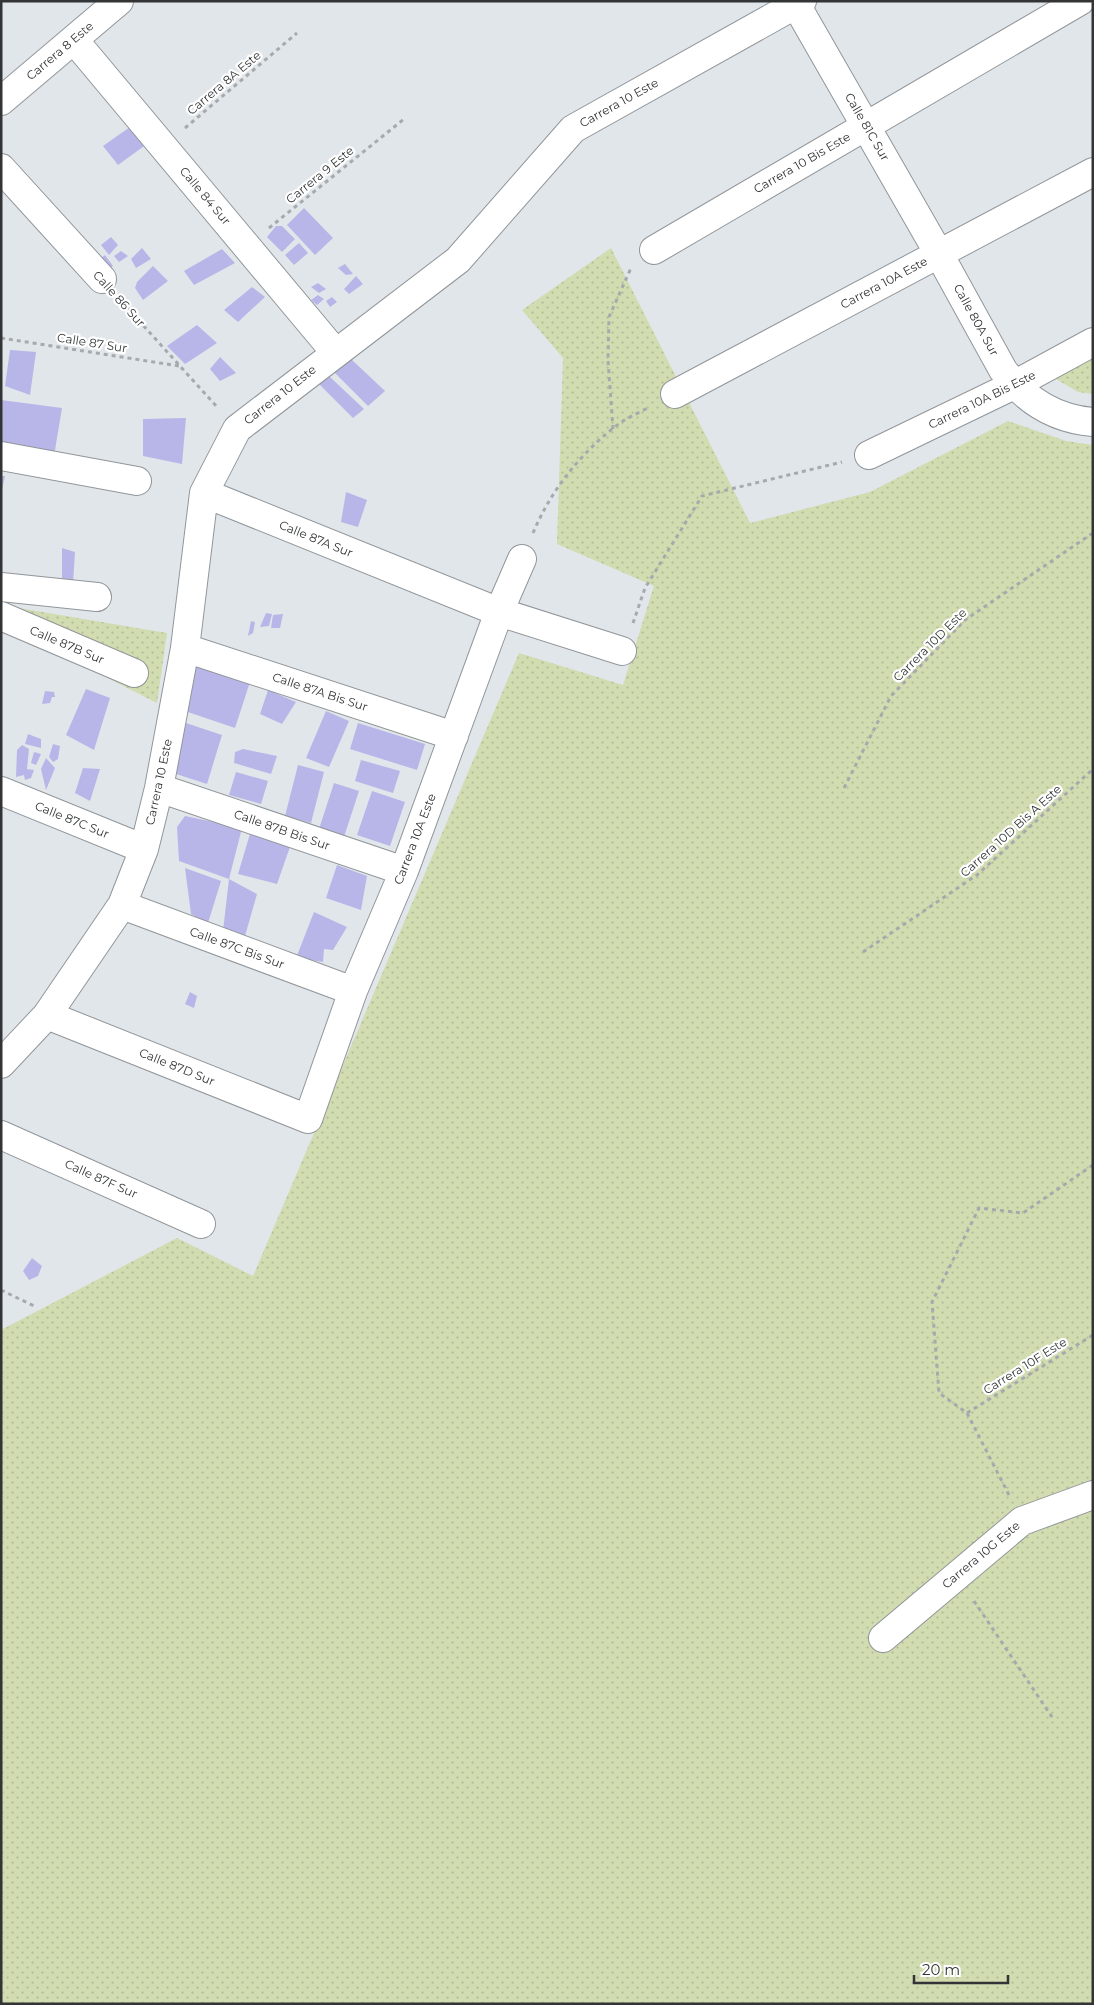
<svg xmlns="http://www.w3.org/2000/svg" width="1094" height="2005" font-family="Montserrat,sans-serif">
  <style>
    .green { fill: url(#green-dots) }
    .building { fill: #b8b6e8 }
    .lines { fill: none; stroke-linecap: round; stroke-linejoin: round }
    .minor-casing { stroke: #91969a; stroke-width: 30 }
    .path { stroke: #a6aaad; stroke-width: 3; stroke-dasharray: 4 4; stroke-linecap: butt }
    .minor { stroke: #fff; stroke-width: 28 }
    .labels { text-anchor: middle; stroke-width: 4.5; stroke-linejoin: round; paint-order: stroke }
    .street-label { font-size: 12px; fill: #323435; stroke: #fff }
  </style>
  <defs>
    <pattern id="green-dots" width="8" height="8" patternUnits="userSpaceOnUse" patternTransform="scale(1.25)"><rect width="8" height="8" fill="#d1dcb0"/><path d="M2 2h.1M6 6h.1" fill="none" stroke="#b4bd98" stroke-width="1.8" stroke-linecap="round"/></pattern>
  </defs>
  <rect width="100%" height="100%" fill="#e1e6eb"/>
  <path class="green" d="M611,248L750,523L870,492L1008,421L1066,441L1093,445V2004H1V1330L177,1238L253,1276L519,653L623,685L654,586L557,544L563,358L522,310Z
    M1093,353V394L1078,392L1051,376Z
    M1,605L167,633L157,703L1,624Z"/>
  <path class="building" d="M130,127L147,144L118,165L103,146Z
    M304,208L333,238L315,255L287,225Z
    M276,226H282L295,239L282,252L267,237Z
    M111,237L118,245L109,255L101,245Z
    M299,243L308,253L294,265L285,255Z
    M142,248L151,259L136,268L131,259Z
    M222,249L235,263L194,285L184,271Z
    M121,251L128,256L119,262L114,256Z
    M105,255L113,266L110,269L100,259Z
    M345,264L353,274L346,275L338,268Z
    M153,266L168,281L143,300L135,288L137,282Z
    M356,276L363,284L349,294L344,289Z
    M318,283L326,289L319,293L311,287Z
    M252,287L265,297L238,322L224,310Z
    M318,295L324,299L317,305L311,300Z
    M332,297L337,302L330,307L326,301Z
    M197,325L217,343L185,364L167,346Z
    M10,350L36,352L30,395L5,386Z
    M220,357L236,373L220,381L210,369Z
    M351,359L385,391L368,406L334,372Z
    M329,376L364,409L353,418L319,384Z
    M1,400L62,408L54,456L1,449Z
    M186,418L182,464L143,456V419Z
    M1,476H5L2,489H1Z
    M346,492L367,500L358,527L341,522Z
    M62,548L75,552L73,583L62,580Z
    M266,613L272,614L269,626L260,627Z
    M283,614L280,628H271L273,615Z
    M251,621L255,622L253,633L248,636Z
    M196,665L250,682L235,728L182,710Z
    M86,689L110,698L94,750L66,735Z
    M268,690L296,702L282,724L260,714Z
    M45,691L54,692L55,697H52L50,703L42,704Z
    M326,711L349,721L329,767L306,758Z
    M186,723L222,735L207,784L170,772Z
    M358,723L425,744L417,770L350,749Z
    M28,734L41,739V748L25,744Z
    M53,744L60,746L58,759L53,762L49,757Z
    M22,745L29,749L27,769L34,770L31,778L25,780L24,775L16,777L17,750Z
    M243,749L277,756L271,774L234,763L235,752Z
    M34,752L41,754L36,765L31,763Z
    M46,758L55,768L46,790L41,769Z
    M361,760L400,771L393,793L355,781Z
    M298,765L324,772L311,823L285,816Z
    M83,768L100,769L90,801L75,793Z
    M236,772L268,781L261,804L229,795Z
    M334,783L359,791L343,840L318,832Z
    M372,791L405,802L390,846L357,835Z
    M185,816L242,828L229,879L179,861L177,827Z
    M252,827L291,844L277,884L238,874Z
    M337,865L367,876L361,910L326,898Z
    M185,868L221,881L208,923L191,914Z
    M229,879L257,894L245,936L223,931Z
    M314,912L347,927L333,950L324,949L323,962L296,958Z
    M190,992L197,996L194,1008L185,1004Z
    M32,1258L42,1266L38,1276L29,1280L23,1271Z"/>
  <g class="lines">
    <defs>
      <path id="minor" d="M794,1L939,254L1003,370C1025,400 1055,419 1093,422
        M74,40L335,352
        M1,101L119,1
        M1,168L102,279
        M654,250L1080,1
        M675,394L1093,172
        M869,455L1014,385L1093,342
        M1,456L137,481
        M204,493L499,612L622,651
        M1,587L97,597
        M1,616L134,673
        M185,648L454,736
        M159,788L404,871
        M1,791L144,849
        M122,905L353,991
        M47,1015L308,1119L353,991L404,871L499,612L522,559
        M1,1064L47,1015L122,905L144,849L159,788L185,648L204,493L237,429L458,260L573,129L802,1
        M1,1135L201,1224
        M883,1638L1022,1521L1093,1495"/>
    </defs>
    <use href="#minor" class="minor-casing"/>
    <path class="path" d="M185,128L297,33
      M269,228L404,119
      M122,302L218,408
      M1,338L179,366
      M613,429L608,360L609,317L631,268
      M533,533C551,490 582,451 620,423C629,417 640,412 650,407
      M633,623L645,588L702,496L842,462
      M844,788L891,696L965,620L1093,533
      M863,952L977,875L1093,769
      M1,1290L34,1306
      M967,1413L1093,1335
      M1009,1495L967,1413L939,1393L932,1302L979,1208L1023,1213L1093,1165
      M974,1601L1054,1720"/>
    <use href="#minor" class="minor"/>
  </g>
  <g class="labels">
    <g class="street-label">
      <text transform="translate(60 51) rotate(-40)" y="4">Carrera 8 Este</text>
      <text transform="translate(224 83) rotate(-40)" y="4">Carrera 8A Este</text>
      <text transform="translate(619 103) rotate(-29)" y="4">Carrera 10 Este</text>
      <text transform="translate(867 127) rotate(60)" y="4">Calle 81C Sur</text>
      <text transform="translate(802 163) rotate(-30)" y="4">Carrera 10 Bis Este</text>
      <text transform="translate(320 175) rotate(-39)" y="4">Carrera 9 Este</text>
      <text transform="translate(205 196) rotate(50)" y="4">Calle 84 Sur</text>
      <text transform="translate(884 283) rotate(-28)" y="4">Carrera 10A Este</text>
      <text transform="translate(119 299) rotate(48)" y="4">Calle 86 Sur</text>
      <text transform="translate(976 320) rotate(61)" y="4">Calle 80A Sur</text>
      <text transform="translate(92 343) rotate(9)" y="4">Calle 87 Sur</text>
      <text transform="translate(280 395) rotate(-38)" y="4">Carrera 10 Este</text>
      <text transform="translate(982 400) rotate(-26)" y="4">Carrera 10A Bis Este</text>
      <text transform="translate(316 539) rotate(22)" y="4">Calle 87A Sur</text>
      <text transform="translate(67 645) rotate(23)" y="4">Calle 87B Sur</text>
      <text transform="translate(930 645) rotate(-45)" y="4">Carrera 10D Este</text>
      <text transform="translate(320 692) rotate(18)" y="4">Calle 87A Bis Sur</text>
      <text transform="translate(159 782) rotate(-78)" y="4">Carrera 10 Este</text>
      <text transform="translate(72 820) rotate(22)" y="4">Calle 87C Sur</text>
      <text transform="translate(282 830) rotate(19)" y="4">Calle 87B Bis Sur</text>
      <text transform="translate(1011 831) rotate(-42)" y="4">Carrera 10D Bis A Este</text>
      <text transform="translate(415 839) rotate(-69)" y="4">Carrera 10A Este</text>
      <text transform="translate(237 948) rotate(20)" y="4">Calle 87C Bis Sur</text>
      <text transform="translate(177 1067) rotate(22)" y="4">Calle 87D Sur</text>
      <text transform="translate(101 1179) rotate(24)" y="4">Calle 87F Sur</text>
      <text transform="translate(1025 1366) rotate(-32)" y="4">Carrera 10F Este</text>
      <text transform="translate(981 1555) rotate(-40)" y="4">Carrera 10G Este</text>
    </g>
  </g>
  <rect width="1094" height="2005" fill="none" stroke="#323435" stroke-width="5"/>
  <path d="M914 1975v8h94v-8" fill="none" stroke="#323435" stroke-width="2.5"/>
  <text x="922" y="1975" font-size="15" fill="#323435" stroke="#ffffff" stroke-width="4" paint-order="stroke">20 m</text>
</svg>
